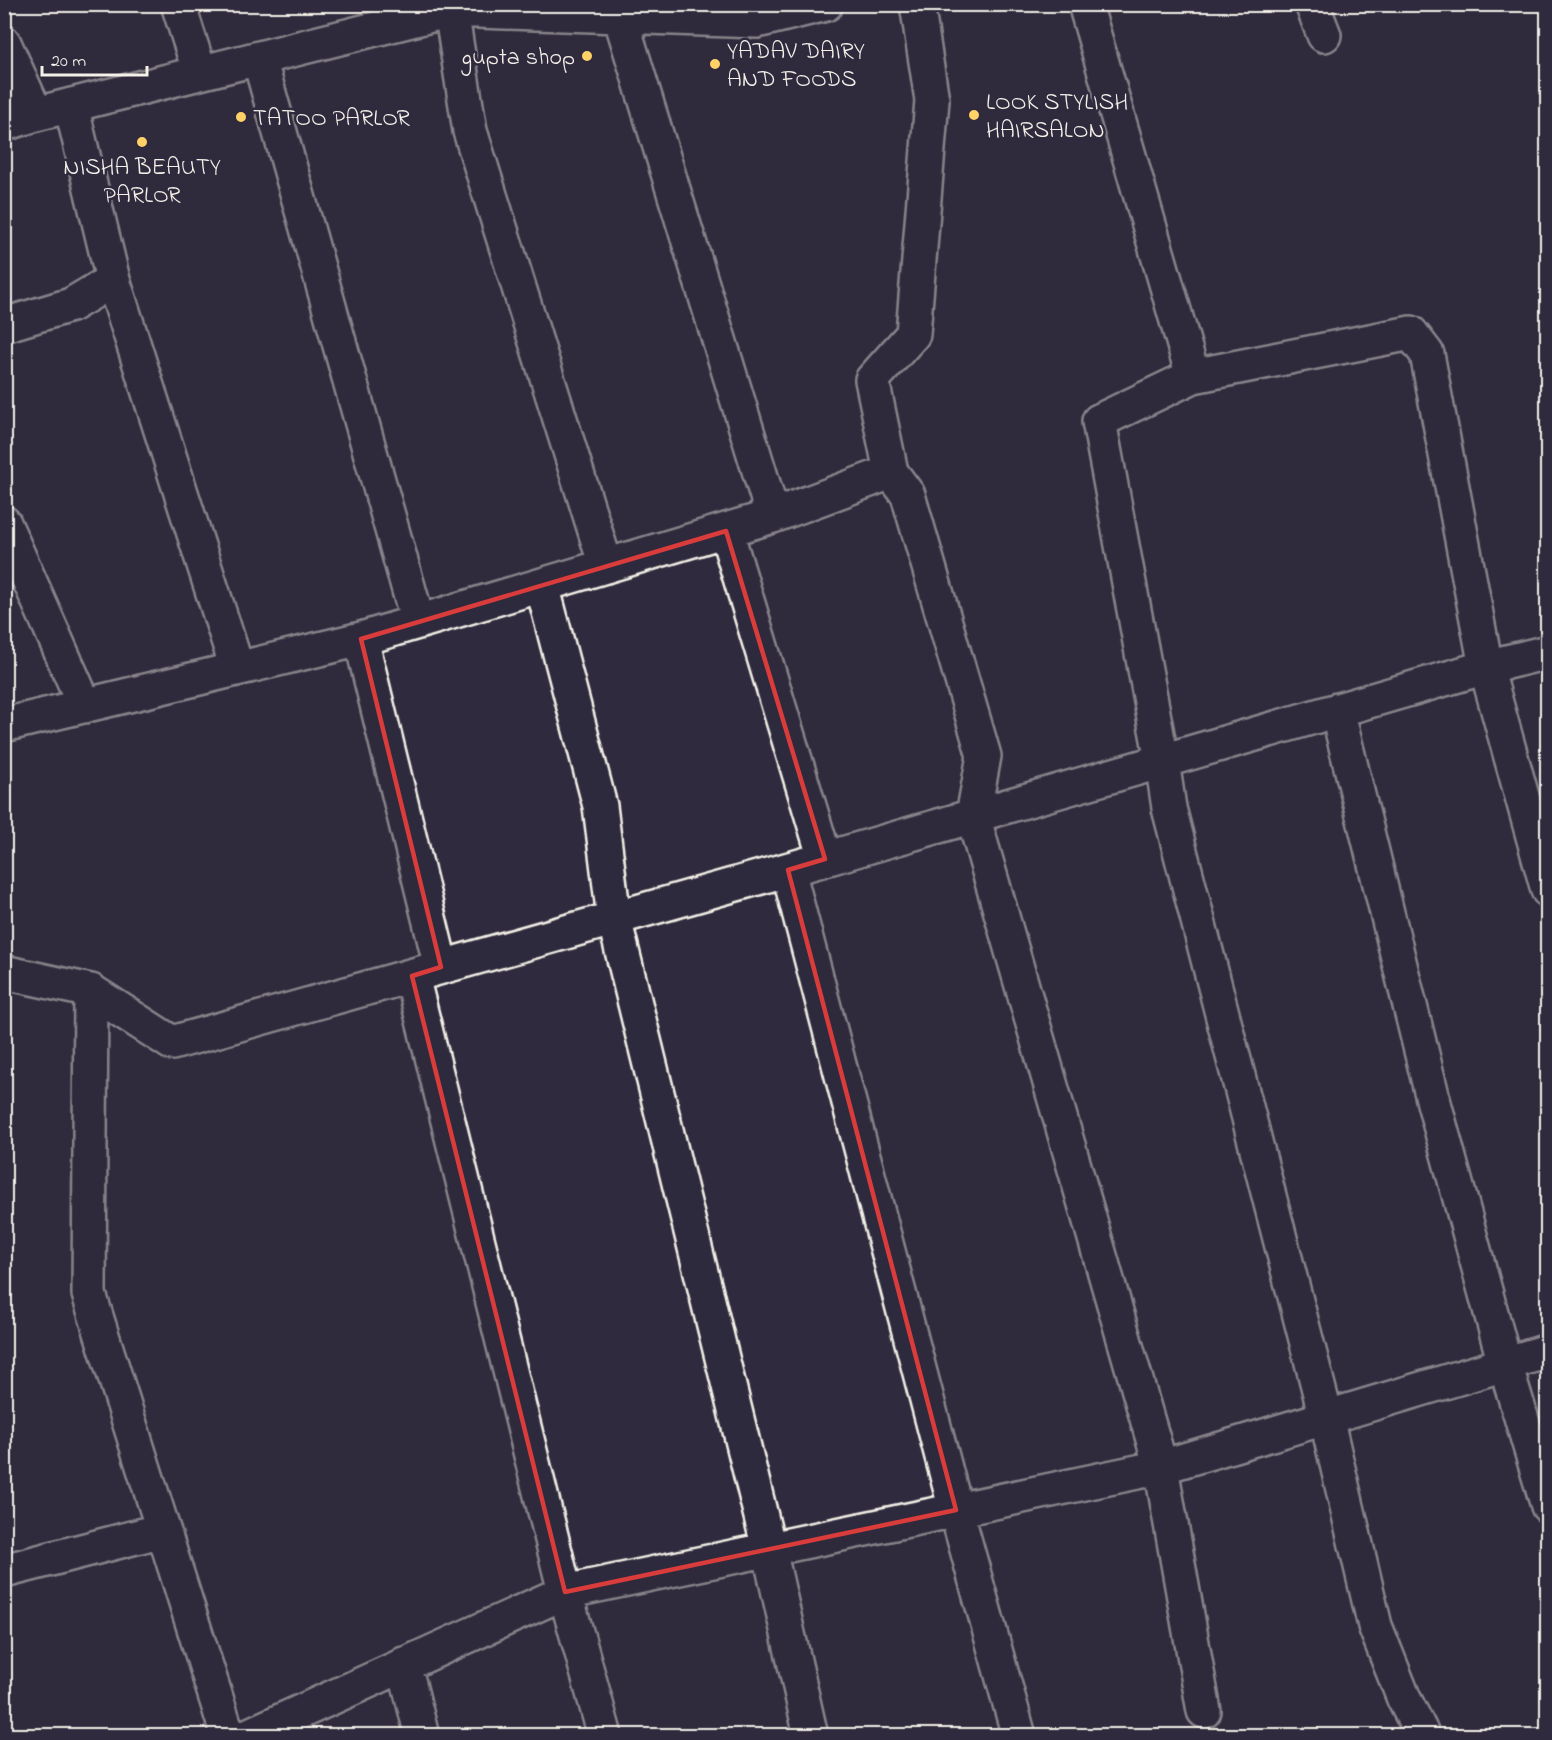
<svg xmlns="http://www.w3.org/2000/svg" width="1552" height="1740" font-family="'Indie Flower',sans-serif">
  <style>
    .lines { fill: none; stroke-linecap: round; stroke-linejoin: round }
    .minor-casing { stroke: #f4f1e8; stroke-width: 38 }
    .minor { stroke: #2f2a3d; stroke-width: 33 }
    .marked { fill: none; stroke: #d93c3b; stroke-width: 4.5; stroke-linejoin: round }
    .poi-dot { fill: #ffd166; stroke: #2f2a3d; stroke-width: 2 }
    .labels { text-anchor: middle; stroke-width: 5; stroke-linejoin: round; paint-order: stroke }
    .poi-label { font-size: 24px; fill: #f4f1e8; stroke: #2f2a3d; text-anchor: start }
  </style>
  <rect width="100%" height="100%" fill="#2f2a3d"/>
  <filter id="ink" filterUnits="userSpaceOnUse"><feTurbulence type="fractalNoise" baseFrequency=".0167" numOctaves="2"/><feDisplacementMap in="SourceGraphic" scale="12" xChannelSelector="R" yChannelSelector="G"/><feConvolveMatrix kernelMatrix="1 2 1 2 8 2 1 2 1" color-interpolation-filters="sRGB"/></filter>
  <g filter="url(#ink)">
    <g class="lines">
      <defs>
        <path id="minor" d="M178,4L200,73
          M917,4L932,100L913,334L872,380L891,472L908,495L984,756L973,816L1161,1467L1204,1711
          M1085,4L1193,376
          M1312,4L1324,35
          M451,10L470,131L606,566
          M4,43L36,114
          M259,58L418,622
          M71,105L113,280L237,668
          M4,124L36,114L451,10L757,21L826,4
          M4,325L71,305L113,280
          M773,516L891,472
          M4,523L85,706
          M726,531L825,859
          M542,585L600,806L614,918L769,1549L811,1736
          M361,639L773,516L620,16
          M1337,710L1434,1103L1505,1364L1548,1506
          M4,725L361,639L441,967
          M788,870L956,1510L1019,1736
          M4,972L91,991L172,1043L825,859L1486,667L1548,890
          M412,976L565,1592L605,1736
          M91,991L89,1294L228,1736
          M4,1571L163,1530
          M404,1664L422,1736
          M247,1736L565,1592L1161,1467L1548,1351
          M1423,1736L1404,1699L1375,1626L1326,1417L1169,808L1162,761L1099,421L1193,376L1411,333L1427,354L1486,667L1548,652"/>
      </defs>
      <use href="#minor" class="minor-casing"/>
      <use href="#minor" class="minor"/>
    </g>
  </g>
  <path d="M0 0H1552V1740H0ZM726,531L825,859L788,870L956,1510L565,1592L412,976L441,967L361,639Z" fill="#2f2a3d" fill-opacity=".55" fill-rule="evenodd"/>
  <path class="marked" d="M726,531L825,859L788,870L956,1510L565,1592L412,976L441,967L361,639Z"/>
  <g class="poi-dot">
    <circle cx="587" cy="56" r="6"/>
    <circle cx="715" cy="64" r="6"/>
    <circle cx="974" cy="115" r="6"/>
    <circle cx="241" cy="117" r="6"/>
    <circle cx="142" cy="142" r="6"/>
  </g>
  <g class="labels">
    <g class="poi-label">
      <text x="727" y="58">YADAV DAIRY<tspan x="727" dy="28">AND FOODS</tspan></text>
      <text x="575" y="64" text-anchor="end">gupta shop</text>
      <text x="986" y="109">LOOK STYLISH<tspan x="986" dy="28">HAIRSALON</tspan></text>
      <text x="253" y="125">TATOO PARLOR</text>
      <text x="142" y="174" text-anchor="middle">NISHA BEAUTY<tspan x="142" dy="28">PARLOR</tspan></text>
    </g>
  </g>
  <rect width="1552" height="1740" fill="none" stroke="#2f2a3d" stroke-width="24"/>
  <rect x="12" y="12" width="1528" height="1716" fill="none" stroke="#f4f1e8" stroke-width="2" filter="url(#ink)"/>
  <path d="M42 66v9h105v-9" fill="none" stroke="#f4f1e8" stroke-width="3"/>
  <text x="51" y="66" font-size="18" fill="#f4f1e8" stroke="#2f2a3d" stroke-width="4.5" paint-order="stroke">20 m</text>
</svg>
